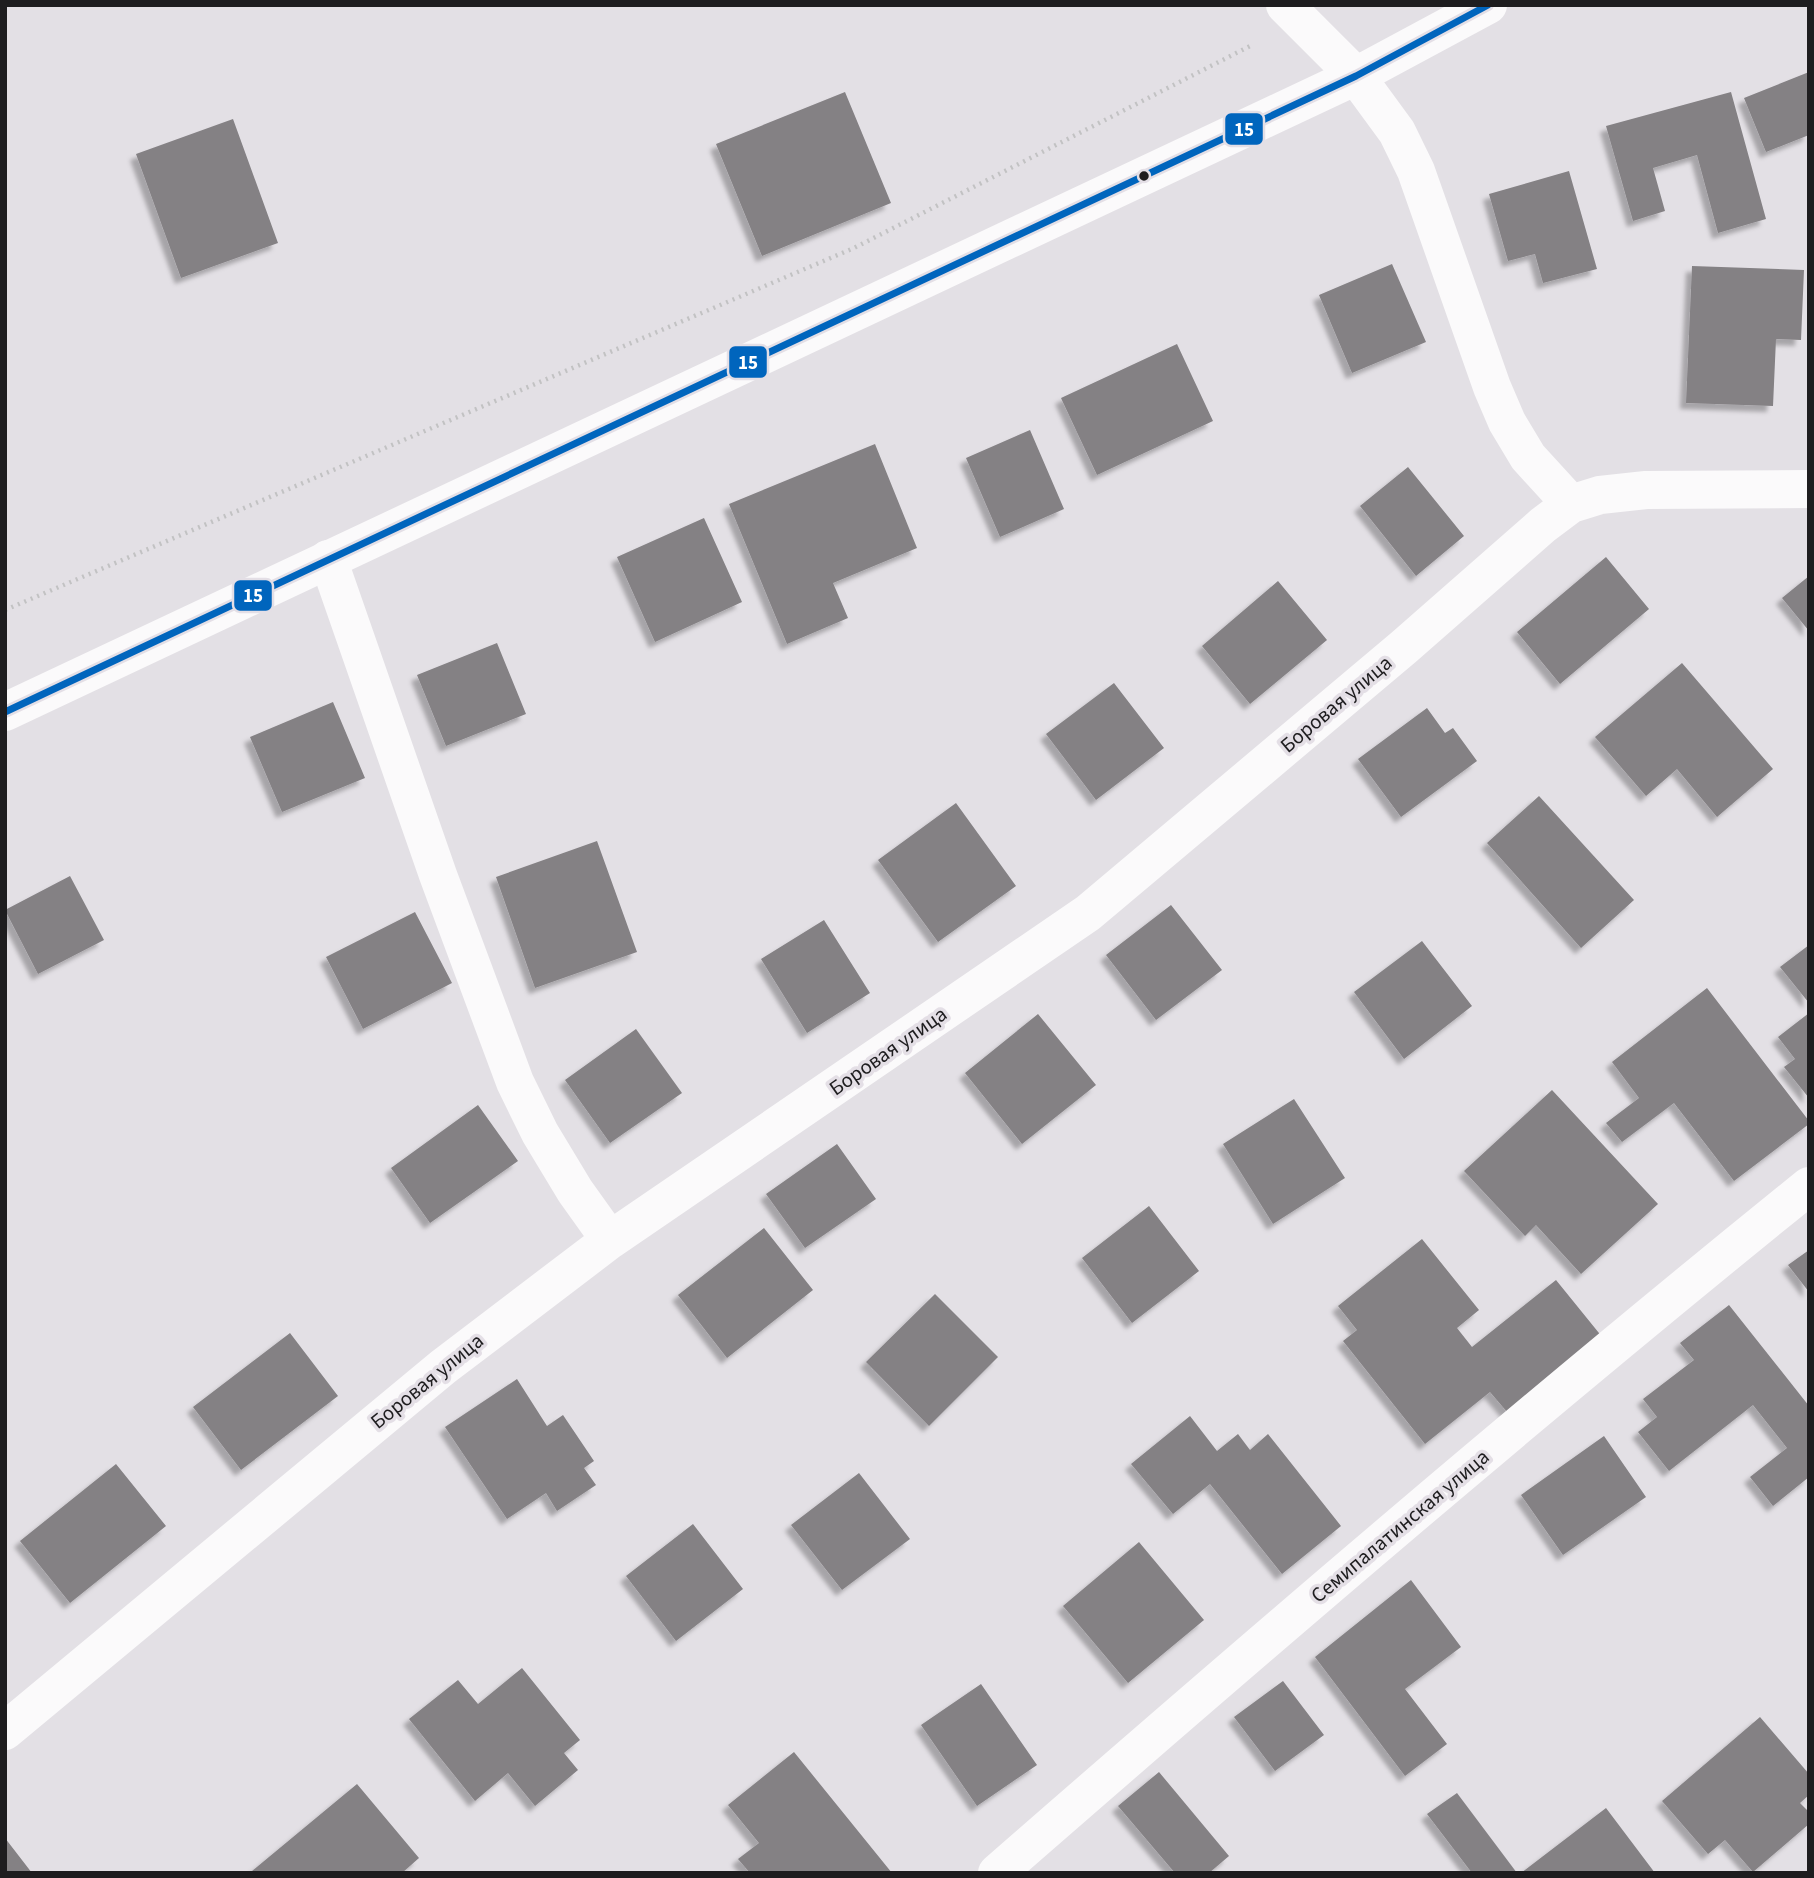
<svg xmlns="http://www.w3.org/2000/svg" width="1814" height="1878" font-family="'Source Sans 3',sans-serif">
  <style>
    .building { fill: #848184; filter: url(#shadow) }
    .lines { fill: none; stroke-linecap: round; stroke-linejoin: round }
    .path { stroke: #c2c2c3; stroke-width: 4.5; stroke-dasharray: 2 5; stroke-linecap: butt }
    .minor { stroke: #fbfafb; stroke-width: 38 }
    .major { stroke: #fbfafb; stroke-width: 38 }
    .bus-1-casing { stroke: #e4dfe6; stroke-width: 12 }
    .bus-1 { stroke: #0065bd; stroke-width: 7 }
    .bus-dot { fill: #1e1d1f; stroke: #e4dfe6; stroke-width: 2.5 }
    .labels { text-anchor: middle; stroke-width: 7; stroke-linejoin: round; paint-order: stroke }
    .street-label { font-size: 21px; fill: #1e1d1f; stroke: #e4dfe6 }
    .line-badge { stroke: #e4dfe6; stroke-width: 2.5 }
    .badge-label { font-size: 19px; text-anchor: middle; font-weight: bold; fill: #fff }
  </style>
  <defs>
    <filter id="shadow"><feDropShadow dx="-6" dy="6" stdDeviation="2" flood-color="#0004"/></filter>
  </defs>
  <rect width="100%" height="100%" fill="#e3e0e5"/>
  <path class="building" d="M1809,72V135L1766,152L1744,98Z
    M845,92L891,203L762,256L716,144Z
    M1731,92L1766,219L1718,233L1697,155L1653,168L1665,211L1633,221L1606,126Z
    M233,119L278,243L181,278L136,154Z
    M1569,171L1597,269L1543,283L1535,254L1508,261L1489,194Z
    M1392,264L1426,342L1352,373L1319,295Z
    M1692,266L1804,270L1801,340L1776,339L1773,406L1686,403Z
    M1177,344L1213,421L1097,475L1061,398Z
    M1030,430L1064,509L1000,537L966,458Z
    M875,444L917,548L833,583L848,618L787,644L729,504Z
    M1408,467L1464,536L1416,576L1360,506Z
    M704,518L742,602L655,642L617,557Z
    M1606,557L1649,609L1560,684L1517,632Z
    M1809,576V631L1782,598Z
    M1278,581L1327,640L1250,704L1202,646Z
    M497,643L526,714L446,746L417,675Z
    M1682,663L1773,769L1717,817L1677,769L1646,796L1595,737Z
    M1114,683L1164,748L1096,800L1046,734Z
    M333,702L365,778L282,812L250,737Z
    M1427,708L1445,733L1453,728L1477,761L1401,817L1358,759Z
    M1539,796L1634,900L1581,948L1487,843Z
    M956,803L1016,886L938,942L878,860Z
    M597,841L637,952L535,988L496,877Z
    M70,876L104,940L38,974L5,910Z
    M1171,905L1222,970L1156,1020L1106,955Z
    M415,912L452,983L363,1029L326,957Z
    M824,920L870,993L807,1033L761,959Z
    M1422,941L1472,1006L1404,1059L1354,992Z
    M1809,945V1003L1780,967Z
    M1707,988L1809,1121V1124L1734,1181L1674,1103L1622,1142L1606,1123L1639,1098L1612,1062Z
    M1809,1013V1098L1784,1067L1795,1059L1778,1037Z
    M1038,1014L1096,1085L1022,1144L965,1073Z
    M636,1029L682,1093L610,1143L565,1080Z
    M1552,1090L1658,1204L1581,1274L1536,1225L1525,1236L1464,1171Z
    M1294,1099L1345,1178L1273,1224L1223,1144Z
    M478,1105L518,1161L430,1223L391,1168Z
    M837,1144L876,1199L805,1248L766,1194Z
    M1149,1206L1199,1271L1132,1323L1082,1258Z
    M764,1228L813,1290L727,1358L678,1295Z
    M1422,1239L1479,1310L1457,1328L1472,1347L1556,1280L1603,1338L1508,1413L1490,1392L1425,1444L1343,1341L1357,1330L1338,1306Z
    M1809,1250V1292L1788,1265Z
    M935,1294L998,1357L929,1426L866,1362Z
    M1729,1305L1809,1406V1477L1773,1506L1750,1477L1787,1448L1753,1405L1669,1471L1638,1432L1657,1417L1643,1399L1694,1360L1680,1343Z
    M290,1333L338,1396L241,1470L193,1407Z
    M517,1379L547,1426L563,1415L594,1461L584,1468L596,1485L557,1511L546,1493L507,1519L445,1427Z
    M1190,1416L1217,1451L1238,1434L1250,1450L1268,1434L1341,1526L1282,1574L1210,1484L1173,1514L1131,1464Z
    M1604,1436L1646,1497L1563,1555L1521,1495Z
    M116,1464L166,1526L70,1603L20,1541Z
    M859,1473L910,1539L842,1590L791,1525Z
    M693,1524L743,1589L676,1641L626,1576Z
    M1139,1542L1204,1620L1128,1683L1063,1606Z
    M1411,1580L1461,1647L1405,1689L1447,1744L1405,1776L1315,1657Z
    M522,1668L580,1740L564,1753L578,1770L535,1806L508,1773L475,1801L409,1719L458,1680L478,1704Z
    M1283,1681L1324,1735L1275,1771L1234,1717Z
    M981,1684L1037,1765L977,1806L921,1725Z
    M1760,1717L1809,1774V1795L1800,1803L1809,1812V1824L1753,1872L1725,1840L1708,1854L1662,1801Z
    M794,1752L892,1873H750L738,1859L759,1843L728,1805Z
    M1159,1772L1229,1856L1209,1873H1175L1118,1806Z
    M357,1784L419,1858L402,1873H253L252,1871Z
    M1457,1793L1517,1873H1472L1427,1814Z
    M1606,1808L1655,1873H1521Z
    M5,1838L32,1873H5Z"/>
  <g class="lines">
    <path class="path" d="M5,610L854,248L1254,44"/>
    <path class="minor" d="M1285,5L1356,76L1397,132L1416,171L1492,387L1507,422L1528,457L1571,504
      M328,559L438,875L515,1082L540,1133L575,1191L610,1240
      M5,1731L443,1367L610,1240L1088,913L1404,647L1543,525L1571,504L1600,495L1646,490L1809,489
      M997,1873C1264,1640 1533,1409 1809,1186"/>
    <path class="major" d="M5,712L1356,76L1488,5"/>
    <defs>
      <path id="bus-1" d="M5,712L1356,76L1488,5"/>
    </defs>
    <use href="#bus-1" class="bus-1-casing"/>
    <use href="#bus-1" class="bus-1"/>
  </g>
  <circle class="bus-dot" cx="1144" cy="176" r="6"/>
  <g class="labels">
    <g class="street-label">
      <text transform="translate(1336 704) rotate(-40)" y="7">Боровая улица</text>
      <text transform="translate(888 1051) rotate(-35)" y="7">Боровая улица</text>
      <text transform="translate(427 1381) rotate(-39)" y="7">Боровая улица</text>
      <text transform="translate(1400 1526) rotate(-40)" y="7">Семипалатинская улица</text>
    </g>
  </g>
  <g class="line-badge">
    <rect x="1224" y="112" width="40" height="34" rx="7" fill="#0065bd"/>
    <rect x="728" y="345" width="40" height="34" rx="7" fill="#0065bd"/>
    <rect x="233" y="579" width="40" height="33" rx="7" fill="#0065bd"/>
  </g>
  <g class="badge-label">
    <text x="1244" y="136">15</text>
    <text x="748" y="369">15</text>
    <text x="253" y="602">15</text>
  </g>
  <rect width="1814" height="1878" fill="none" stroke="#1e1d1f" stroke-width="14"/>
</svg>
